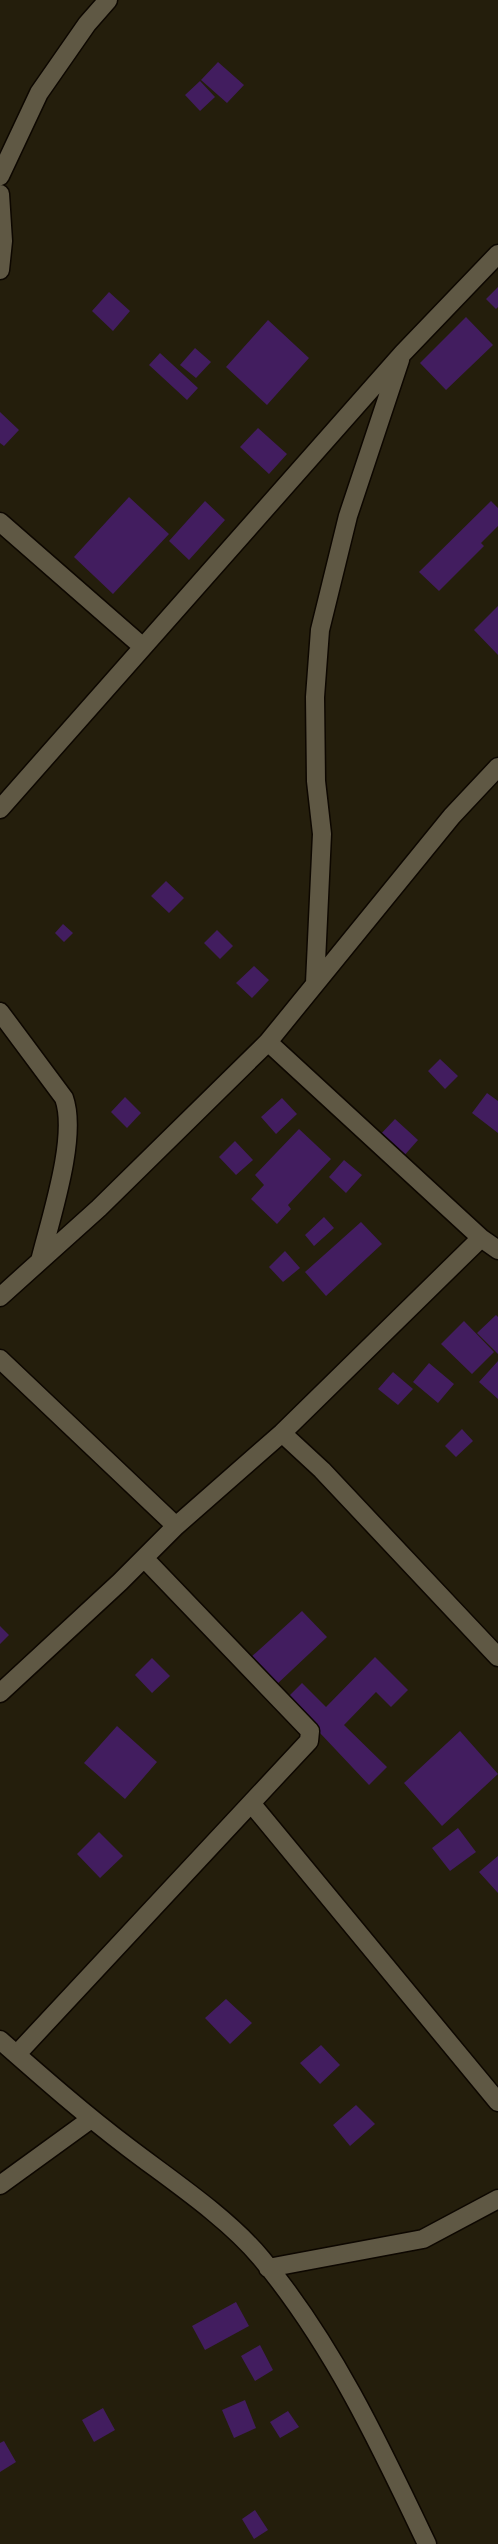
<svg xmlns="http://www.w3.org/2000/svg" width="498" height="2544" font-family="'Asap Condensed',sans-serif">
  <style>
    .building { fill: #421d5f }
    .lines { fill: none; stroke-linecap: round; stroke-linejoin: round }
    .street-casing { stroke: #0d0700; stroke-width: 21 }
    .street { stroke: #5f5844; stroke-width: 18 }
  </style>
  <rect width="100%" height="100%" fill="#241e0c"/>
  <path class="building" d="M218,62L244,85L227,103L201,80Z
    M200,81L215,97L200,111L185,95Z
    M498,287V307L496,309L486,299Z
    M109,292L130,311L113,331L92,311Z
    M466,317L493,345L446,390L420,363Z
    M268,320L309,358L267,405L226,367Z
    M195,348L211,362L196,378L180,365Z
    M160,353L198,388L187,400L149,365Z
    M0,412L19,430L4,446L0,443Z
    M258,428L287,454L269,474L240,447Z
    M129,497L169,534L113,594L74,557Z
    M205,501L225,520L189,560L169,541Z
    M491,501L498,508V526L481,543L484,546L439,591L419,572Z
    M498,606V655L474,630Z
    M166,881L184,898L169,913L151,896Z
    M63,924L73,933L64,942L55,933Z
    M217,930L233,946L220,959L204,943Z
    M254,966L269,980L252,998L236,983Z
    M440,1059L458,1076L445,1089L428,1071Z
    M487,1093L498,1101V1133L472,1113Z
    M125,1097L141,1113L127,1128L111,1112Z
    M282,1098L297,1114L276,1134L261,1117Z
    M395,1119L418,1140L402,1158L378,1137Z
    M299,1129L331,1159L288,1205L291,1209L277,1224L251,1199L264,1185L255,1175Z
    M235,1141L253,1160L236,1175L219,1157Z
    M344,1160L362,1175L346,1193L329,1177Z
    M324,1217L334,1228L314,1246L305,1235Z
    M361,1222L382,1244L326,1296L305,1272Z
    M285,1251L300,1268L283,1282L269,1267Z
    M496,1315L498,1317V1354L477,1333Z
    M464,1321L494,1352L472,1374L441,1344Z
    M498,1361V1399L479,1382Z
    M429,1363L454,1384L438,1403L413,1382Z
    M393,1372L413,1389L398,1405L378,1389Z
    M462,1429L473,1441L456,1457L445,1446Z
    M302,1611L327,1637L275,1686L250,1658Z
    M0,1626L9,1635L0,1644Z
    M375,1657L408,1690L391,1707L376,1692L344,1725L387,1767L369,1785L287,1698L302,1683L326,1707Z
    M152,1658L170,1676L152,1693L135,1675Z
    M117,1726L157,1762L125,1799L84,1763Z
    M460,1731L498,1774L442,1826L404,1783Z
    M458,1828L476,1852L450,1871L432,1848Z
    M99,1832L123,1856L100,1878L77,1854Z
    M498,1856V1893L479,1872Z
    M226,1999L252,2023L230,2044L205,2018Z
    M321,2045L340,2065L320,2084L300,2063Z
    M356,2105L375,2124L350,2146L333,2125Z
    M236,2302L249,2326L205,2350L192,2326Z
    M260,2345L273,2370L255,2381L241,2356Z
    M245,2400L256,2428L234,2438L222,2410Z
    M103,2408L115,2430L94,2442L82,2420Z
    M288,2411L299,2427L280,2438L270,2422Z
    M4,2441L16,2462L0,2472V2443Z
    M255,2510L268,2530L254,2539L242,2519Z"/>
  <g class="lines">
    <defs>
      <path id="street" d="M0,176L39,93L87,24L108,0
        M0,194L3,241L0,270
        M0,522L143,647
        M0,809L403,353L498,254
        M315,983L322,834L316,781L315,697L320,630L348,516L400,360
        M0,1012L64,1098C78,1137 50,1220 40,1261
        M268,1042L481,1238L498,1250
        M0,1297L99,1208L268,1042L452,816L498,767
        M0,1359L176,1526
        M282,1433L322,1470L498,1657
        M0,1693L120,1582L176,1526L282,1433L481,1238
        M251,1803L498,2102
        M0,2040C42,2077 84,2114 129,2148C171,2180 228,2218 261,2258C332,2343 380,2445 427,2544
        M17,2054L309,1741L310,1731L144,1558
        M0,2185L91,2119
        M268,2268L423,2239L498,2199"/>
    </defs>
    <use href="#street" class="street-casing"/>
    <use href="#street" class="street"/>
  </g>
</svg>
